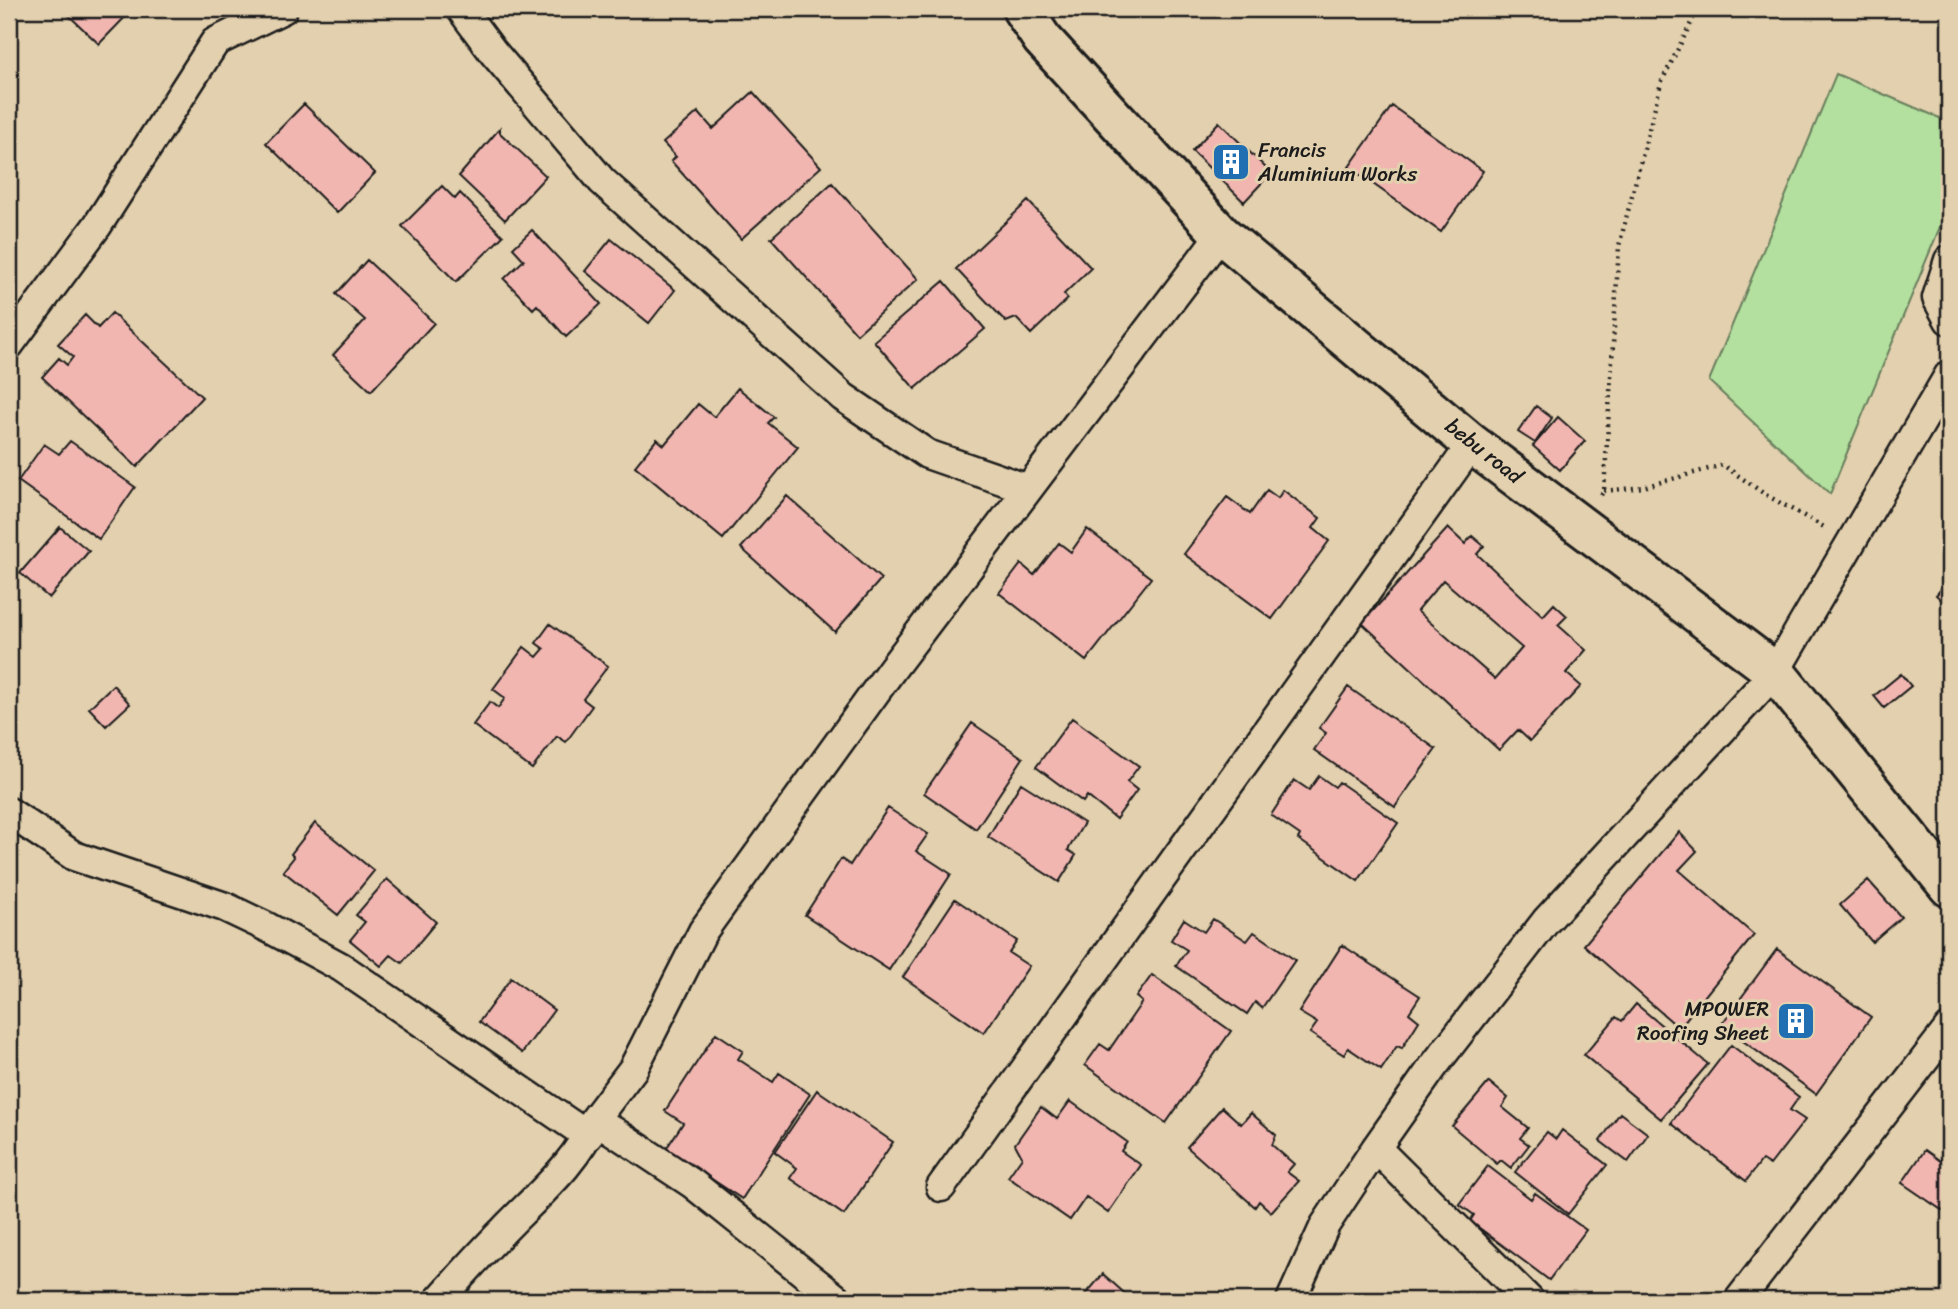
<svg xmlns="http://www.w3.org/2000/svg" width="1958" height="1309" font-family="Sriracha,sans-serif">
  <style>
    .green { fill: #b3e09e; stroke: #687e5d; stroke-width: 2 }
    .building { fill: #f2b6b1; stroke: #1c1c1c; stroke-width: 2; fill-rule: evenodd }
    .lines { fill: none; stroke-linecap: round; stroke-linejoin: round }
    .street-casing { stroke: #1c1c1c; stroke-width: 33 }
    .secondary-casing { stroke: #1c1c1c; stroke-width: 44 }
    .path { stroke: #1c1c1c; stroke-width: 4.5; stroke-dasharray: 2 5; stroke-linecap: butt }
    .street { stroke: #e3d0ae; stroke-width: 28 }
    .secondary { stroke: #e3d0ae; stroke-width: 38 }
    .labels { text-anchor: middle; stroke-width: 6; stroke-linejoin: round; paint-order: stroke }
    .poi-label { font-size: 21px; fill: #1c1c1c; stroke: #e3d0ae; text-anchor: start }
    .street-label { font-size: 21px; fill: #1c1c1c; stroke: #e3d0ae }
  </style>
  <rect width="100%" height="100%" fill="#e3d0ae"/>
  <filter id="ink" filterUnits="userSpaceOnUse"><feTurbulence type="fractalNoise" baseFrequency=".0143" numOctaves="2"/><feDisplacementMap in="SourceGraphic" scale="14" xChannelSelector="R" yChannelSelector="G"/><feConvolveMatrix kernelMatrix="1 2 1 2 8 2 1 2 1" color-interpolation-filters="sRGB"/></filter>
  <g filter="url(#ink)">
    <path class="green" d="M1836,74L1949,122V205L1830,494L1709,381Z"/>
    <path class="building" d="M62,9H133L99,44Z
      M753,92L821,167L741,239L671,161L676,157L663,143L698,112L713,129Z
      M304,104L375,173L337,213L266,143Z
      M1392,106L1483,171L1441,232L1349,167Z
      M1219,122L1271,173L1244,202L1192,151Z
      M500,128V133L546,176L505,220L459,176Z
      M832,183L918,279L857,334L771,238Z
      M442,186L455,199L460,193L503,236L456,282L402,226Z
      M1028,201L1091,268L1064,294L1068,299L1031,334L1016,318L1006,322L956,269Z
      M532,230L601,304L566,337L537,305L533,309L504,279L524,260L513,248Z
      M611,239L675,290L649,323L585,271Z
      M367,260L434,323L371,391L333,355L365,320L336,294Z
      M944,281L985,329L915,389L874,341Z
      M112,313L202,397L137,467L42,377L59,358L67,365L73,357L58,344L85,315L98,328Z
      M738,388L774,417L768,423L798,447L723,539L635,466L657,439L664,445L698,404L714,417Z
      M1536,406L1552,418L1535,443L1518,432Z
      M1558,417L1585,441L1560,470L1533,446Z
      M70,441L135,487L99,539L18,481L44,444L59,454Z
      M1267,490L1278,498L1283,490L1320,518L1313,528L1329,541L1272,619L1184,554L1227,497L1250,514Z
      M787,496L881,579L835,632L741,548Z
      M60,527L89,551L49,598L20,573Z
      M1448,528L1465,544L1472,536L1484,546L1477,554L1543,616L1554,604L1567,616L1558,625L1586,650L1566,673L1581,686L1530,741L1518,730L1499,750L1362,623ZM1443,580L1522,648L1495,679L1417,611Z
      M1087,529L1151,578L1086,661L999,593L1021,564L1034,575L1059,543L1071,552Z
      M1949,580V607L1936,595Z
      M550,624L608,666L583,699L592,706L566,742L557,736L532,769L473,725L490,702L498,708L505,698L493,689L524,647L537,657L544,649L536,643Z
      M1901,674L1911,686L1884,708L1874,696Z
      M113,685L130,704L106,726L89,708Z
      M1348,687L1436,749L1395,807L1314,750L1326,733L1319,728Z
      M1072,718L1139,766L1127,782L1137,790L1116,819L1087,796L1083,802L1036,767Z
      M972,723L1023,758L976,829L924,793Z
      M1319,776L1335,787L1339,782L1398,823L1358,881L1298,839L1300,835L1271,815L1294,780L1309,790Z
      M1021,783L1084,823L1068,850L1076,855L1059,882L988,837Z
      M888,808L928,834L916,851L951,874L889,970L805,915L841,859L850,865Z
      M315,823L374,871L338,915L283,871L294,857L291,854Z
      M1679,832L1697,851L1679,870L1754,935L1679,1028L1584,945Z
      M387,879L436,922L402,963L391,955L381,966L350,940L365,922L356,915Z
      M1868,880L1901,917L1872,942L1840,905Z
      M955,899L1017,941L1009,953L1029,966L984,1033L903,977Z
      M1184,919L1204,932L1213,919L1247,941L1254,932L1295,960L1262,1008L1255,1002L1247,1014L1176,966L1187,950L1171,940Z
      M1342,945L1420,996L1409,1013L1419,1021L1402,1048L1397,1046L1381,1070L1348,1048L1344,1055L1310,1033L1317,1023L1299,1012Z
      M1777,949L1871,1017L1816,1094L1721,1025Z
      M1152,975L1231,1031L1166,1123L1085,1065L1100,1044L1109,1050L1142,1002L1136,997Z
      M511,978L554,1010L522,1053L479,1022Z
      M1636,1004L1708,1064L1661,1119L1584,1055L1616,1017L1622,1021Z
      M716,1033L743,1051L738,1059L773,1082L779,1073L810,1094L742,1199L666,1149L683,1123L665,1111Z
      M1731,1045L1799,1097L1790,1110L1805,1120L1770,1165L1762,1160L1746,1181L1671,1123Z
      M1489,1082L1508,1098L1502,1107L1528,1128L1520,1138L1529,1145L1511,1168L1501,1160L1497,1164L1452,1126Z
      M817,1090L893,1142L844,1215L790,1178L797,1168L775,1152Z
      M1070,1101L1127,1142L1121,1151L1141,1165L1108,1213L1086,1197L1070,1220L1008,1177L1022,1157L1015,1144L1041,1107L1057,1119Z
      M1222,1107L1241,1124L1251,1113L1276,1135L1272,1145L1294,1164L1287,1172L1299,1181L1271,1212L1259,1201L1255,1207L1187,1147Z
      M1620,1113L1648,1134L1628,1162L1600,1141Z
      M1562,1130L1607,1165L1568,1214L1515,1172L1547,1132L1556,1139Z
      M1925,1150L1949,1167V1215L1902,1183Z
      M1488,1166L1531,1199L1535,1193L1586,1230L1549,1280L1470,1221L1474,1215L1459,1204Z
      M1103,1274L1132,1300H1081Z"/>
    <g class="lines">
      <defs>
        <path id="street" d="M461,9L493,52L602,181L843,397L927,454L1028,489
          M1949,260L1937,298L1949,320
          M9,345L97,226L215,42L283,9
          M9,812L74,856L225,907L267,927L341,967L588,1136
          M1376,1148L1529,1300
          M941,1187L1472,444
          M439,1300C460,1277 480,1254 502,1232C536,1196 576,1165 595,1119
          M838,1300L693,1184L595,1119L633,1069L703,931L892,669L1221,234
          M1291,1300L1325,1225L1376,1148L1433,1067L1546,921L1775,672L1949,375
          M1739,1300L1949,1028"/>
        <path id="secondary" d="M1022,9L1042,39L1221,234L1472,444L1775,672L1949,887"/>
      </defs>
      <use href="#street" class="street-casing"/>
      <use href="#secondary" class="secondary-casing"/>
      <path class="path" d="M1604,491L1643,487L1723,465L1766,495L1824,527
        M1601,495L1604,491L1619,246L1661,83L1698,9"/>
      <use href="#street" class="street"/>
      <use href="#secondary" class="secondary"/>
    </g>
  </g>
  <defs>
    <symbol id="building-square" viewBox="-11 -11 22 22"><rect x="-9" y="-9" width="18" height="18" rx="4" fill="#1f6fb2" stroke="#e3d0ae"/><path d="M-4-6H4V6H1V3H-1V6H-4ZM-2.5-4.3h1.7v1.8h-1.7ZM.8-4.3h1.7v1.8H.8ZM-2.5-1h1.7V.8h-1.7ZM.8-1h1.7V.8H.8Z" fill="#fff"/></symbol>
  </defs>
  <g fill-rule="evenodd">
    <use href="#building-square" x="1209" y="140" width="44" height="44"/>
    <use href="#building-square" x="1774" y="999" width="44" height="44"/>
  </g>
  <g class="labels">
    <g class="poi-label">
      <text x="1258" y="157">Francis<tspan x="1258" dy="24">Aluminium Works</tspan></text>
      <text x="1769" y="1016" text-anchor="end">MPOWER<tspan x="1769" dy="24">Roofing Sheet</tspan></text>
    </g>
    <g class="street-label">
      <text transform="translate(1484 451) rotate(38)" y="7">bebu road</text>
    </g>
  </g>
  <rect width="1958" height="1309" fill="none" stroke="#e3d0ae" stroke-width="35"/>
  <rect x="18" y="18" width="1923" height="1274" fill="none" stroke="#1c1c1c" stroke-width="2.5" filter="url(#ink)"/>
</svg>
